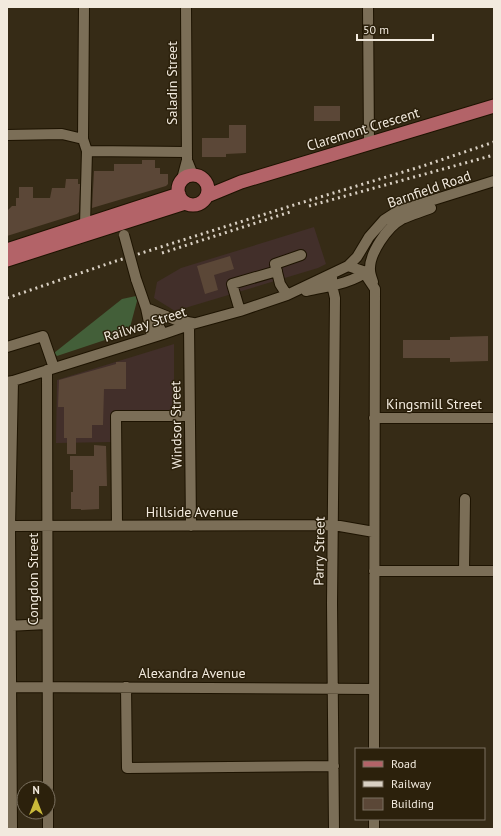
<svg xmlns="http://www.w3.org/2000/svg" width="501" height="836" font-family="'PT Sans',sans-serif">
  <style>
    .commercial { fill: #422f2a }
    .green { fill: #435f39 }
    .building { fill: #5b4737 }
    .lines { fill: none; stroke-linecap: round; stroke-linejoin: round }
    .minor-casing { stroke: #1d1301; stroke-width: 12 }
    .major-casing { stroke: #1d1301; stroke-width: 15 }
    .minor { stroke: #7b6e57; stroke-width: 10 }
    .major { stroke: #b36368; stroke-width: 13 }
    .rail { stroke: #d9d0c3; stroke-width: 3; stroke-dasharray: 2 4; stroke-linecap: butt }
    .minor-bridge-casing { stroke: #1d1301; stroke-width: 12; stroke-linecap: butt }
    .minor-bridge { stroke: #7b6e57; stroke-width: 10 }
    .labels { text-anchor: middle; stroke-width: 3; stroke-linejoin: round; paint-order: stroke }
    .street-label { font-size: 14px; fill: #f2eade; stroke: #2c210c }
  </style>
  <rect width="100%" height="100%" fill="#362b16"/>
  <path class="commercial" d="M314,227L326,264L318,268L175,311L154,298L157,282L181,268Z
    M174,344V413H114L113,442L56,443L57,380Z"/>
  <path class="green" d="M136,296L137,301L129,331L126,333L57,356L54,353L122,299Z"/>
  <path class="building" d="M314,106H340V121H314Z
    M229,125H246V153L226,154V157H202V138H229Z
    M142,160H155V168H160V174H168V184L166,186L92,208L94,171H114V164H142Z
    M66,179H78V184H80L79,212L77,214L7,236V211L12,206H16V198H19V187H33V198H50L52,188H65Z
    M230,256L234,269L214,275L218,290L205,294L197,266Z
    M488,336V361L450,362V358H403V340H450V337Z
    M116,362H126V389H104L103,425H92V438H76V454H67V438H64V407H58L59,380L116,364Z
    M94,445L106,446L107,486H99V509L81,510V509H71V492H73V470H70V456H94Z"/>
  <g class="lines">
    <defs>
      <path id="minor" d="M84,7L83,139L87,151L85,225
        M368,7L369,144
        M7,135L62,134L83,139
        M87,151L186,152
        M187,160L193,175
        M182,179L187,160L186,7
        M348,266L363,271L375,289L374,749
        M332,275V285L335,298L332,603L334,829
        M136,279L146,308L152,337
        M373,282C372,279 370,274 370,270C369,254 387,227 402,219C411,215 421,212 431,208
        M306,291C324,287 355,283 368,270
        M287,295L280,284L275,264L301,255
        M146,308L176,320L193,323
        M148,311L153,316L163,334
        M240,311L232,284L277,271
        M189,325L191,526
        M7,347L43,336L54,368
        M47,370L48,788
        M7,382L13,381L163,334L189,325L240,311L287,295L348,266L357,257L369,237L384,220L398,211L494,181
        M374,418H494
        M10,526L334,525L374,532
        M117,526L116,416H189
        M374,571H494
        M464,571L465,499
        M7,626L47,624
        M11,687L374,689
        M126,687L127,768L334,766
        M48,798V829
        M12,829L10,526L13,381
        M374,829V819"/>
      <path id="major" d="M178 190a15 15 0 1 1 30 0a15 15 0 1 1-30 0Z
        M207,196L241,182L494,106
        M7,250L179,194
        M7,260L185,203"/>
    </defs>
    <use href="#minor" class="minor-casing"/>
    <use href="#major" class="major-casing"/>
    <use href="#minor" class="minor"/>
    <use href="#major" class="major"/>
    <path class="rail" d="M309,206L494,155
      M162,253L290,212
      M7,298L113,262L297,204L423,166L494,142"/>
    <defs>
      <path id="minor-bridge" d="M124,235L136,279"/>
    </defs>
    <use href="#minor-bridge" class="minor-bridge-casing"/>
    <use href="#minor-bridge" class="minor-bridge"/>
  </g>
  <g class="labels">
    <g class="street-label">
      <text transform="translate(172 83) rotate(-90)" y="5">Saladin Street</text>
      <text transform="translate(363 129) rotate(-17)" y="5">Claremont Crescent</text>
      <text transform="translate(429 189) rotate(-19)" y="5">Barnfield Road</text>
      <text transform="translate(145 324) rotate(-18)" y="5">Railway Street</text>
      <text x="434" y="409">Kingsmill Street</text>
      <text transform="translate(176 425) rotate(-91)" y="5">Windsor Street</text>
      <text x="192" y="517">Hillside Avenue</text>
      <text transform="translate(319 551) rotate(-89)" y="5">Parry Street</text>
      <text transform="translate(33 579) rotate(-90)" y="5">Congdon Street</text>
      <text x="192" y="678">Alexandra Avenue</text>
    </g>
  </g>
  <rect width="501" height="836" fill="none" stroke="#f2eade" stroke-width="16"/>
  <rect x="355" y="748" width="130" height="72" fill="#2c210c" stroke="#7b7160"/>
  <rect x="363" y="761" width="20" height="6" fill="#b36368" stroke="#7b7160"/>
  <text x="391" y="768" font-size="12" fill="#f2eade">Road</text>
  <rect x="363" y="781" width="20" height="6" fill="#d9d0c3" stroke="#7b7160"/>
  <text x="391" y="788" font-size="12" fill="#f2eade">Railway</text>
  <rect x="363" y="798" width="20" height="12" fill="#5b4737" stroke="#7b7160"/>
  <text x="391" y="808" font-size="12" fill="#f2eade">Building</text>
  <g transform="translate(36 800)"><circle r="19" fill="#2c210c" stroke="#7b7160"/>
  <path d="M0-3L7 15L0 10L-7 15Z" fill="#caba3a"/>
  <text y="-6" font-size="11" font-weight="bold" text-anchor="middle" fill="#f2eade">N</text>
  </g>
  <path d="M357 34v6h76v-6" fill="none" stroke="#f2eade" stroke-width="2"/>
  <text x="363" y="34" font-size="12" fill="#f2eade" stroke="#2c210c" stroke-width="3" paint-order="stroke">50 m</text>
</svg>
